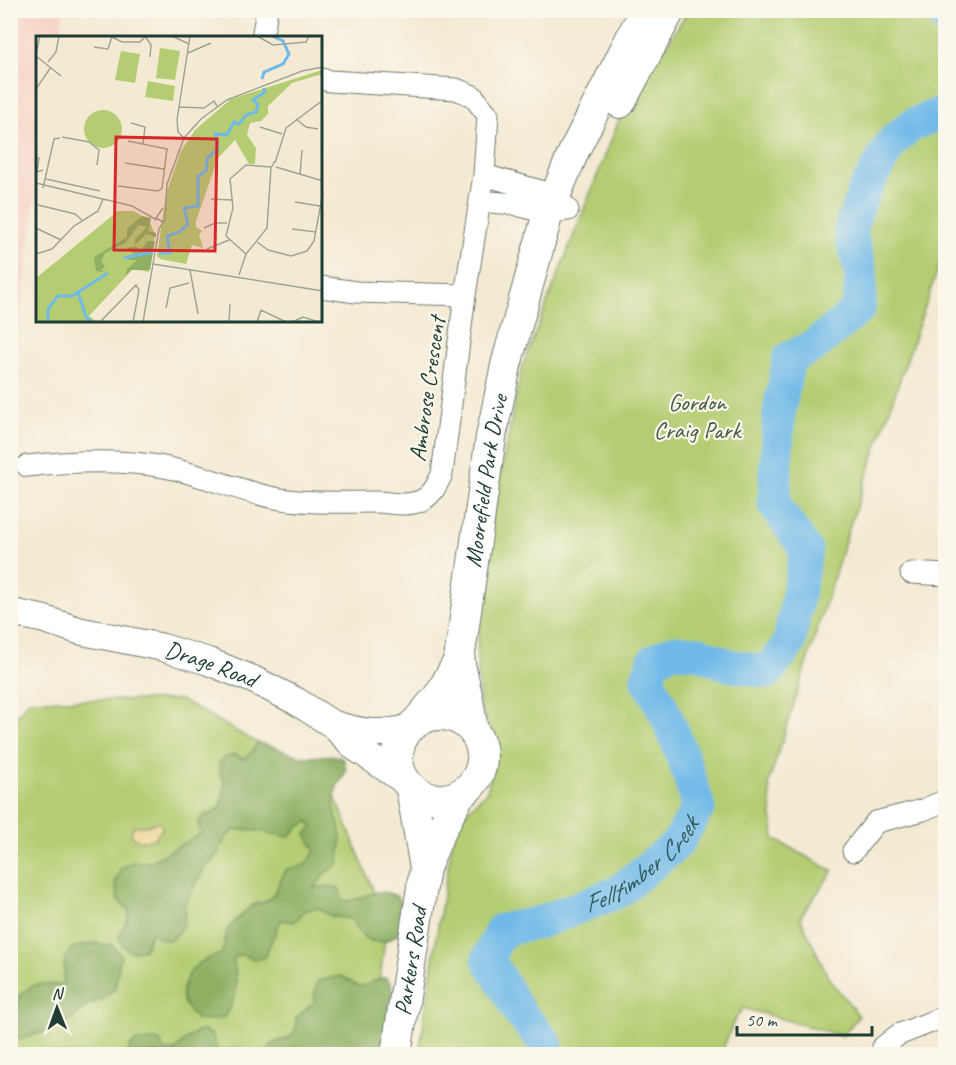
<svg xmlns="http://www.w3.org/2000/svg" width="956" height="1065" font-family="Caveat,sans-serif">
  <style>
    .built { fill: #f6d2c4 }
    .green { fill: #b4cd72; stroke: #6a8553; stroke-width: 1.5 }
    .forest { fill: #8fb064; stroke: #57764c; stroke-width: 1.5 }
    .sand { fill: #eeda9e; stroke: #868c69; stroke-width: 1.5 }
    .lines { fill: none; stroke-linecap: round; stroke-linejoin: round }
    .river { stroke: #70b9e8; stroke-width: 33 }
    .minor-casing { stroke: #6a7a6c; stroke-width: 23 }
    .tertiary-casing { stroke: #6a7a6c; stroke-width: 29 }
    .secondary-casing { stroke: #6a7a6c; stroke-width: 32 }
    .minor { stroke: #fff; stroke-width: 21 }
    .tertiary { stroke: #fff; stroke-width: 27 }
    .secondary { stroke: #fff; stroke-width: 30 }
    .labels { text-anchor: middle; stroke-width: 4.5; stroke-linejoin: round; paint-order: stroke }
    .street-label { font-size: 24px; fill: #1f3d34; stroke: #fbf7ec }
    .park-label { font-size: 24px; fill: #3d5a40; stroke: #fbf7ec }
    .water-label { font-size: 26px; font-style: italic; fill: #335c61; stroke: #fbf7ec }
    .inset-river { fill: none; stroke: #70b9e8; stroke-width: 3 }
    .inset-road { fill: none; stroke: #9fa593; stroke-width: 1.5 }
    .view { fill: #d62828; fill-opacity: 0.15; stroke: #d62828; stroke-width: 3 }
    .inset-edge { fill: none; stroke: #1f3d34; stroke-width: 3 }
  </style>
  <rect width="100%" height="100%" fill="#fbf7ec"/>
  <filter id="ink" filterUnits="userSpaceOnUse"><feTurbulence type="fractalNoise" baseFrequency=".0167" numOctaves="2"/><feDisplacementMap in="SourceGraphic" scale="12" xChannelSelector="R" yChannelSelector="G"/><feConvolveMatrix kernelMatrix="1 2 1 2 8 2 1 2 1" color-interpolation-filters="sRGB"/></filter>
  <filter id="wash" filterUnits="userSpaceOnUse"><feTurbulence type="fractalNoise" baseFrequency=".008" numOctaves="4" result="noise"/><feDisplacementMap in="SourceGraphic" scale="24" xChannelSelector="R" yChannelSelector="G"/><feGaussianBlur stdDeviation="1.35" result="paint"/><feColorMatrix in="noise" values="0 0 0 0 0 0 0 0 0 0 0 0 0 0 0 0 0 1.4 0 .05"/><feComposite in="paint" operator="in"/></filter>
  <g filter="url(#wash)">
    <rect width="100%" height="100%" fill="#f4ead3"/>
    <path class="built" d="M11,11H64L60,37L38,38L37,195L11,378Z"/>
    <path class="green" d="M688,11H945V248L850,525L769,782L774,839L833,871L800,917L829,979L859,1016L842,1036L743,1008L734,1021L721,1054H419L439,919L456,822L487,791L494,766L495,738L480,706L477,651L489,531L522,367L619,120Z
      M29,700H181L330,784L387,924L370,1054H11L10,724Z"/>
    <path class="forest" d="M257,743C275,745 290,756 308,757C324,758 329,751 344,760L346,772C318,808 349,821 339,856C339,859 339,862 337,865C336,866 331,869 329,870C323,875 319,882 314,888L329,886L339,888L343,901C368,901 371,884 398,897C402,905 406,917 402,926C396,942 374,947 362,935C358,930 355,924 351,919L330,916L319,908L306,910L294,922L281,920L264,958L254,959L239,954L233,960C239,982 237,1000 223,1018L208,1020L196,1019C192,1014 187,1009 184,1003C178,991 188,972 198,964C205,959 213,956 221,954C227,943 223,937 229,928C230,926 251,906 253,905C257,903 263,903 267,901C276,895 280,879 287,869C305,868 307,865 315,850L306,834L313,827L309,822L299,826L289,837L252,830H235L226,837L219,852L202,873L184,904C188,920 182,929 171,940H163L152,932L144,949L132,952L122,945L119,936L128,919L129,910L118,900L115,881L121,868L133,862H151L202,833L198,824L204,815L213,813L221,807L225,783L220,773L219,763L224,758L235,754L243,759L252,752Z
      M95,943L111,945L121,955L115,988L104,998L87,1005L69,1021L47,1031L11,1042V1011L19,1008V996C36,980 41,985 63,985L65,958L72,948Z
      M341,976C346,978 353,984 358,986C369,988 375,977 386,978L391,984L392,992L381,1054H267C269,1041 281,1041 291,1037L296,1029V1018L314,1002L315,991L318,981Z
      M202,1030L212,1035L217,1050C227,1052 234,1047 243,1049L246,1054H128C130,1038 146,1039 160,1041L164,1051H174C185,1042 188,1035 202,1030Z"/>
    <path class="sand" d="M157,822L161,823L162,829L154,839C145,841 137,843 131,835L133,826H147Z"/>
    <g class="lines">
      <g class="river">
        <path d="M943,10L946,18"/>
        <path id="s1" d="M547,1054L546,1044L519,1012L488,959L501,930L538,923L618,892L677,844L699,807C685,763 671,719 647,679L654,660L672,651L697,652L728,665L768,672L789,644L806,550L774,504L779,412L789,358L814,346L859,309L861,273L850,230L863,193L892,142L912,125L946,111"/>
      </g>
    </g>
  </g>
  <g filter="url(#ink)">
    <g class="lines">
      <defs>
        <path id="minor" d="M262,38L267,10
          M484,175L555,195L568,210
          M480,201L513,204L548,213L562,211
          M321,287L356,292L465,295
          M27,466C72,461 119,459 164,467C200,474 234,489 270,497C303,504 341,502 375,502C390,502 405,507 420,501C432,496 437,485 442,474L465,295L484,175L488,115L473,96L456,89L330,81L321,79
          M911,573L946,575
          M853,851L876,822L923,810L946,800
          M883,1047L898,1035L946,1016"/>
        <g id="tertiary">
          <path id="s2" d="M10,612L43,619L80,631L161,647L207,661L252,679L296,701L332,724L355,747L405,781"/>
          <path d="M333,724C361,733 379,735 407,729"/>
        </g>
        <g id="secondary">
          <path d="M620,103L670,10"/>
          <path d="M459,660L468,699L473,731"/>
          <circle cx="440" cy="757" r="42"/>
          <path id="s3" d="M418,720L440,694L459,660L491,437L506,365L548,213L574,151L645,10"/>
          <path d="M411,788L425,868"/>
          <path id="s4" d="M396,1054L425,868L439,834L460,794"/>
        </g>
      </defs>
      <use href="#minor" class="minor-casing"/>
      <use href="#tertiary" class="tertiary-casing"/>
      <use href="#secondary" class="secondary-casing"/>
      <use href="#minor" class="minor"/>
      <use href="#tertiary" class="tertiary"/>
      <use href="#secondary" class="secondary"/>
    </g>
  </g>
  <g class="labels">
    <g class="street-label">
      <text transform="translate(427 389) rotate(-82)" y="8">Ambrose Crescent</text>
      <text dy="8" stroke="none"><textPath href="#s3" startOffset="254">Moorefield Park Drive</textPath></text>
      <text dy="8" stroke="none"><textPath href="#s2" startOffset="208">Drage Road</textPath></text>
      <text dy="8" stroke="none"><textPath href="#s4" startOffset="94">Parkers Road</textPath></text>
    </g>
    <g class="park-label">
      <text x="697" y="410">Gordon<tspan x="697" dy="28">Craig Park</tspan></text>
    </g>
    <g class="water-label">
      <text dy="9" stroke="none"><textPath href="#s1" startOffset="303">Felltimber Creek</textPath></text>
    </g>
  </g>
  <g transform="translate(36 36)">
    <rect width="286" height="286" fill="#f4ead3"/>
    <path d="M124,12L144,15L139,44L120,42ZM85,15L104,18L99,47L79,44ZM286,34V38L256,47L232,70V78L225,85L214,87L211,99L220,112L219,128H213L199,104L182,122L160,185V191L166,195L163,199L167,212L156,209L150,228L124,223L121,220L130,158L145,115L159,94L195,63ZM112,45L139,50L137,65L109,61ZM48 93a19 19 0 1 1 38 0a19 19 0 1 1-38 0ZM82,175H98L113,184L119,199L113,236L97,233L53,280L61,286H0V242Z" fill="#b4cd72"/>
    <path d="M106,180L115,182L112,195L120,197V201L110,198L99,209V203L111,191L103,189L89,207L69,217L65,226L69,230L65,234L70,236L60,235L58,221L91,201V193ZM112,205H119L114,234H95L89,240L91,233L101,224H93L92,221L98,218L91,212L99,210L105,214Z" fill="#8fb064"/>
    <path class="inset-river" d="M226,43L228,36L247,28L253,18L247,5L236,0M123,217H134L131,200L143,196L152,188L148,172L162,170V140L170,135L171,123L182,112L179,98L191,99L198,86L203,88L210,79L220,76L222,68L217,64L229,56L228,52M88,222L117,216M42,256L50,281L56,286M12,286V273L22,260H36L72,237"/>
    <path class="inset-road" d="M74,0L86,6H104L110,0M109,0L115,9L114,21M136,0L153,8M221,0L237,9L270,6L273,0M58,11L72,13L76,1M152,17L175,7M0,18L4,0M0,20L25,40M12,26L20,16L23,0M0,53L15,31M143,71L168,72L178,65L181,70M260,83L270,91L282,93M95,87L109,91L107,108M224,91L246,98M26,101L53,106L63,114L61,129M150,104L142,96L141,84L154,0M3,121L1,136L7,134M89,127L128,133M239,127L250,92L287,64M240,131L287,145M264,139L266,114M10,143L64,155M0,147L96,170L121,184M82,150L122,155L126,152L131,113L92,105M7,152L18,103L24,102M175,163L196,164M259,166L284,170M2,169L39,178L47,185M127,186L120,182L127,172M0,192L25,204M168,192L179,187H191M256,193L280,196M221,206L232,214L255,220L271,215L278,205L287,156M171,213L193,204M0,218L16,213L38,190L62,175L67,163M210,218L190,200L197,172L194,143L210,129L235,131M117,228L287,255M154,234L162,278M203,239L210,218L231,192L235,132L239,125M130,272L134,252L153,247M64,286L100,249L103,254L97,286M107,286L123,193L129,183L131,148L148,102L165,83L191,64L266,35L287,31M193,286L194,268M221,286L225,274L250,286M256,286L267,281L283,286"/>
    <path class="view" d="M80,101L181,103L179,215L78,214Z"/>
    <rect width="286" height="286" class="inset-edge"/>
  </g>
  <rect width="956" height="1065" fill="none" stroke="#fbf7ec" stroke-width="36"/>
  <g transform="translate(57 1008) rotate(359)" stroke="#fbf7ec" stroke-width="4.5" paint-order="stroke">
  <path d="M0-4.5L10 22L0 15L-10 22Z" fill="#1f3d34"/>
  <text y="-9" font-size="16" font-weight="bold" text-anchor="middle" fill="#1f3d34">N</text>
  </g>
  <path d="M737 1026v9h135v-9" fill="none" stroke="#1f3d34" stroke-width="3"/>
  <text x="746" y="1026" font-size="18" fill="#1f3d34" stroke="#fbf7ec" stroke-width="4.5" paint-order="stroke">50 m</text>
</svg>
